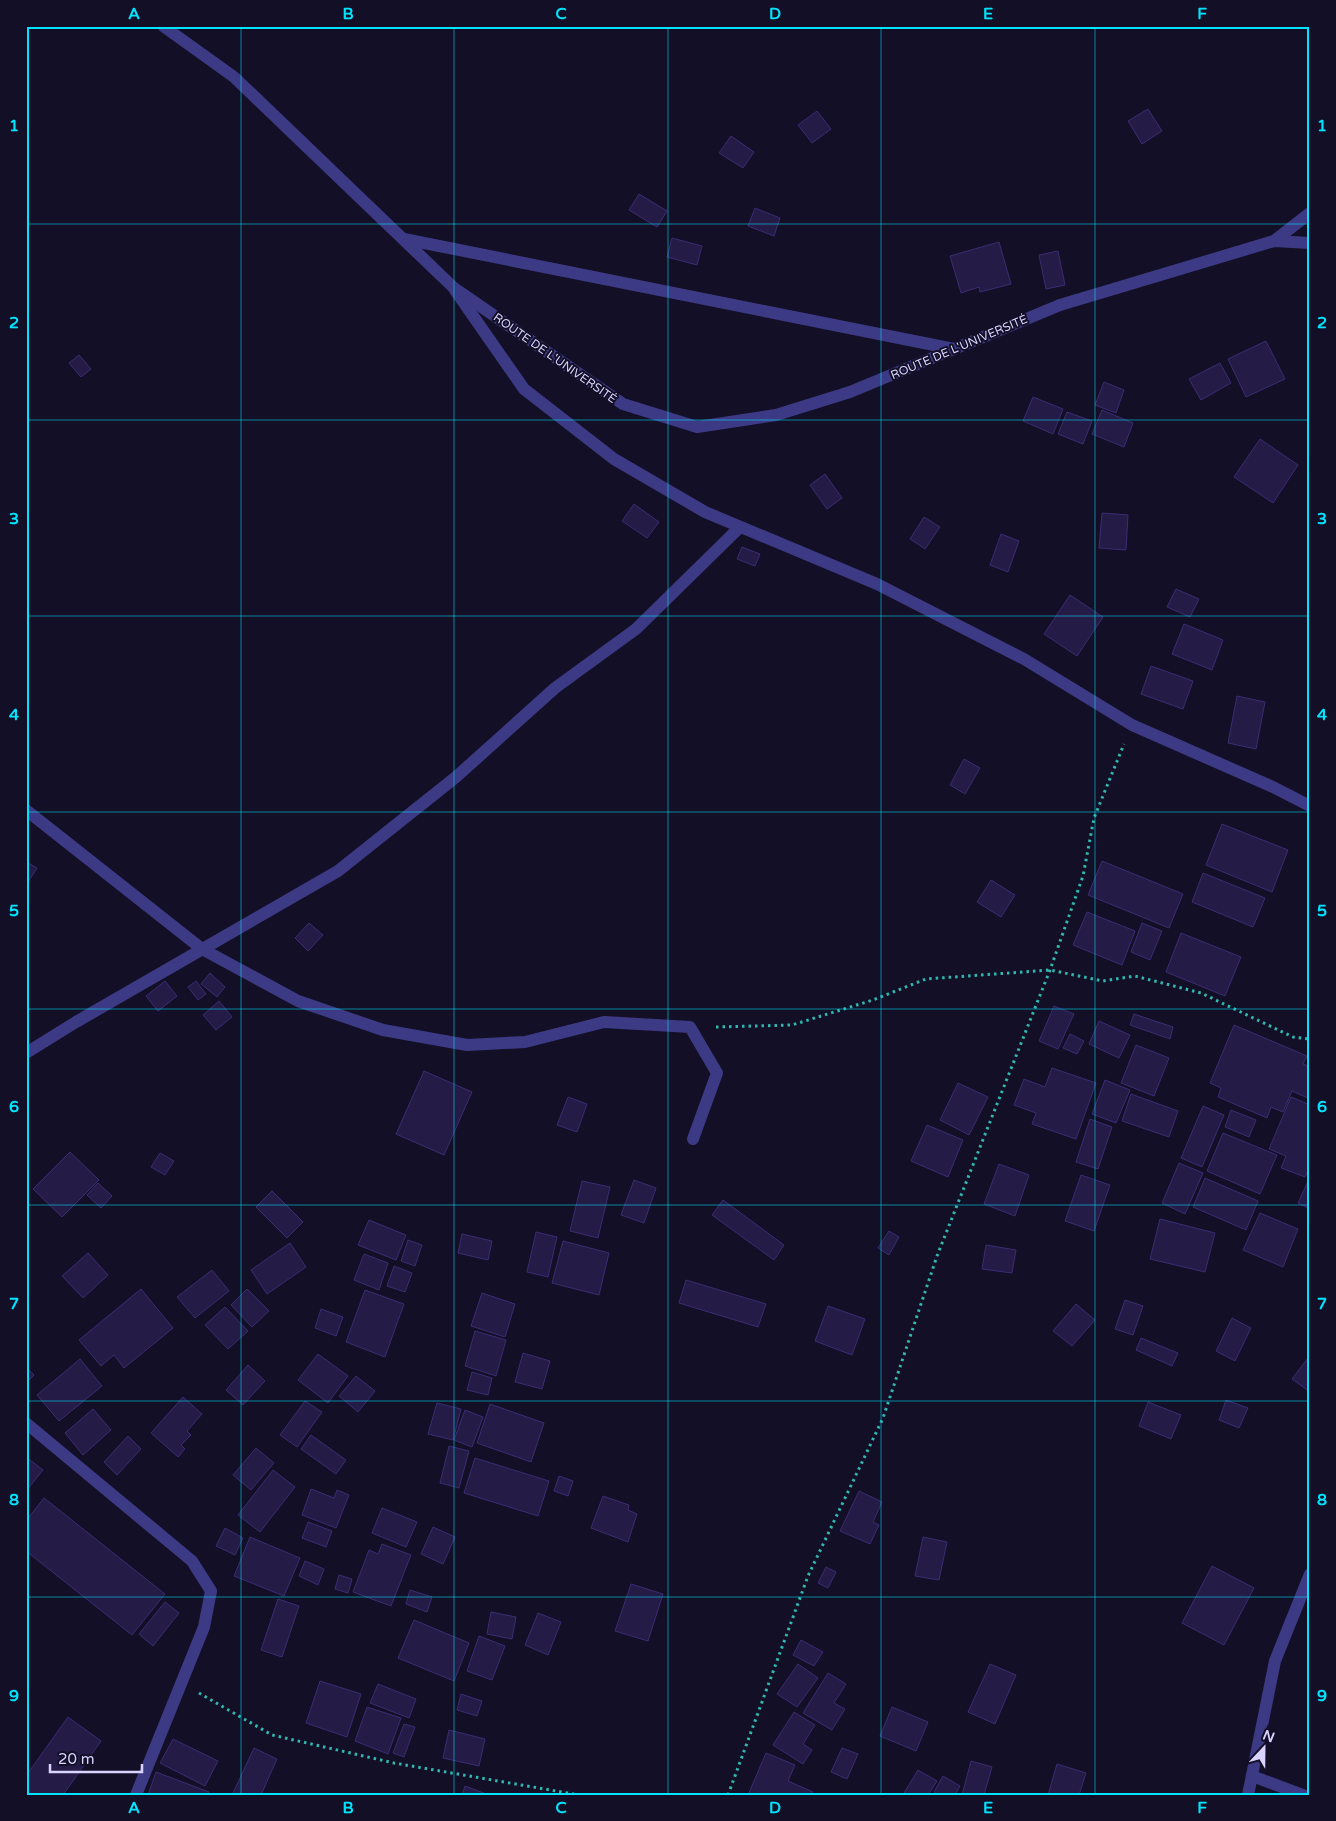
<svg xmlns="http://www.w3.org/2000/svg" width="1336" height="1821" font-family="'Varela Round',sans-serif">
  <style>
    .building { fill: #241b47; stroke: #3b2d73 }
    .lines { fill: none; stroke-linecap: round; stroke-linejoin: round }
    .path { stroke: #2fb8b0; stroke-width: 3; stroke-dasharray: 2.5 4; stroke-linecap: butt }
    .service { stroke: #3d3a85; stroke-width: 12 }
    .minor { stroke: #3d3a85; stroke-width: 12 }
    .tertiary { stroke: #3d3a85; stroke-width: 12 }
    .grid { fill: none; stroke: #00e5ff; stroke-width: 1; stroke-opacity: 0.55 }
    .labels { text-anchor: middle; stroke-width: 4; stroke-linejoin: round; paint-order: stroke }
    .street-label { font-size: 12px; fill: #d9d4ff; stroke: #130f26 }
    .neatline { fill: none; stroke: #00e5ff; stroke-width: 2 }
    .grid-label { font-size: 16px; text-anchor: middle; font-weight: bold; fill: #00e5ff }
  </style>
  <rect width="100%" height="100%" fill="#130f26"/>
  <path class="building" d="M1148,109L1162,131L1142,144L1128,121Z
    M817,111L831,129L812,143L798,125Z
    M731,136L754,152L743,168L719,153Z
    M639,194L667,211L657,227L629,210Z
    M755,208L780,218L774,236L748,226Z
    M672,238L702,246L697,265L667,257Z
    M999,242L1011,284L980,292L979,287L961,293L950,256Z
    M1058,251L1065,285L1046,289L1039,255Z
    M1266,341L1285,379L1246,397L1228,359Z
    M79,355L91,369L81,377L69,363Z
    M1220,363L1231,383L1201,400L1189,379Z
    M1104,382L1124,390L1116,413L1095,405Z
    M1033,397L1063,409L1053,434L1023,421Z
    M1102,410L1133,423L1124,447L1092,434Z
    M1067,412L1092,421L1083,444L1058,434Z
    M1260,439L1298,465L1273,503L1234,477Z
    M825,474L842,498L827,509L810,485Z
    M634,504L659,522L647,538L622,521Z
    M1102,513L1128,515L1126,550L1099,548Z
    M924,517L940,527L925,549L910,539Z
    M1001,534L1019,541L1008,572L990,565Z
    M742,547L760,554L755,566L737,559Z
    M1176,589L1199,599L1190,617L1167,607Z
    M1070,595L1103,617L1077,656L1044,634Z
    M1184,624L1223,640L1212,670L1172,654Z
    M1151,666L1193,681L1183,709L1141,694Z
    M1237,696L1265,702L1256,749L1228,743Z
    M964,759L980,768L965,794L950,785Z
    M1222,824L1288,850L1272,892L1206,865Z
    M1102,861L1183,894L1169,928L1088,895Z
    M26,862L37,868L26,885Z
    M1203,873L1265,898L1253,927L1192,902Z
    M991,880L1015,895L1001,917L977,902Z
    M1087,912L1135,931L1122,965L1073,945Z
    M309,923L323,935L308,951L295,938Z
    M1142,923L1162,931L1150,960L1131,952Z
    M1181,933L1241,957L1225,996L1166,972Z
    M210,973L225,987L217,997L201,984Z
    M165,981L177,996L158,1011L146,996Z
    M196,981L206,994L198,1000L188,987Z
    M219,1001L232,1017L216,1030L203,1015Z
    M1054,1006L1074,1014L1058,1049L1039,1041Z
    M1134,1014L1173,1027L1170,1039L1130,1025Z
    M1099,1021L1130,1035L1119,1058L1089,1044Z
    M1234,1025L1307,1056L1303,1064L1310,1067V1099L1292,1091L1283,1112L1271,1107L1267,1118L1218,1097L1221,1088L1210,1083Z
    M1070,1034L1084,1041L1077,1054L1063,1048Z
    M1136,1045L1169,1058L1154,1096L1121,1083Z
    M1052,1068L1096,1083L1076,1139L1032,1124L1036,1113L1014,1105L1024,1079L1045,1087Z
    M424,1071L472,1092L444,1155L396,1134Z
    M1105,1080L1130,1090L1116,1123L1092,1114Z
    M958,1083L988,1097L969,1135L940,1120Z
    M1131,1094L1178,1111L1169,1137L1122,1121Z
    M568,1097L587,1104L577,1132L557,1125Z
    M1291,1097L1310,1105V1167L1305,1177L1281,1168L1286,1156L1269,1149Z
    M1203,1106L1224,1115L1202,1167L1181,1158Z
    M1231,1110L1256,1120L1249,1137L1225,1127Z
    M1090,1119L1112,1127L1098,1169L1076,1162Z
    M927,1125L963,1140L948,1177L911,1161Z
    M1223,1133L1277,1155L1260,1194L1207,1171Z
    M70,1152L99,1180L62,1217L33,1189Z
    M160,1153L174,1161L165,1175L151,1167Z
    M1179,1163L1203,1173L1185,1214L1162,1203Z
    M999,1164L1029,1175L1015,1216L984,1204Z
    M1081,1175L1110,1185L1094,1231L1065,1221Z
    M1310,1177V1209L1298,1203Z
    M1205,1178L1258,1201L1246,1230L1193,1207Z
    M634,1180L656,1188L644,1223L621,1215Z
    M582,1181L610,1187L598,1238L570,1231Z
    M98,1183L112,1196L101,1208L87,1195Z
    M272,1191L303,1222L287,1238L256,1207Z
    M723,1200L784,1245L774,1260L712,1215Z
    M1260,1213L1298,1229L1283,1267L1243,1250Z
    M1160,1219L1215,1233L1205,1272L1150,1259Z
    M369,1220L406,1235L396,1260L358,1245Z
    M889,1231L899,1237L889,1255L878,1248Z
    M536,1232L557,1237L548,1277L527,1272Z
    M462,1234L492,1241L488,1260L458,1253Z
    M408,1240L422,1245L415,1266L401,1261Z
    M563,1241L609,1253L599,1295L552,1283Z
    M290,1243L306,1267L267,1294L251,1270Z
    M986,1245L1016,1250L1012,1273L982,1269Z
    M88,1253L108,1275L83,1298L62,1276Z
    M364,1254L388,1263L379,1290L354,1280Z
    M394,1266L412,1273L405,1292L387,1286Z
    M212,1270L229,1291L195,1318L177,1297Z
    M686,1280L766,1304L758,1327L679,1303Z
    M141,1289L173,1328L124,1368L114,1355L101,1366L79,1340Z
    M247,1289L269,1311L252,1327L231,1305Z
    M365,1290L404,1304L385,1357L346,1342Z
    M482,1293L515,1304L505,1337L471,1326Z
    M1125,1300L1143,1306L1133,1335L1115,1329Z
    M1076,1304L1095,1320L1072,1346L1053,1331Z
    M828,1306L865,1319L852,1355L815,1341Z
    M225,1307L248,1331L228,1349L205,1325Z
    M321,1309L343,1317L336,1336L315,1328Z
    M1232,1318L1251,1328L1235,1361L1216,1351Z
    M475,1331L506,1340L496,1376L465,1366Z
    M1141,1338L1178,1353L1172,1366L1136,1350Z
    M523,1353L550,1361L542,1389L515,1382Z
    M318,1354L348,1376L328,1403L298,1380Z
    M1308,1358L1310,1360V1392L1292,1379Z
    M80,1359L102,1386L59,1421L37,1395Z
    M248,1365L265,1381L243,1405L226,1390Z
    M26,1367L34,1375L26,1383Z
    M472,1372L492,1378L488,1395L467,1390Z
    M356,1376L375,1391L358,1412L339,1396Z
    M183,1397L202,1414L187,1431L191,1435L181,1445L185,1449L178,1457L151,1433Z
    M1226,1400L1248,1408L1239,1428L1219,1420Z
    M305,1401L322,1412L297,1447L280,1435Z
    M1148,1402L1181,1415L1171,1439L1139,1426Z
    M437,1403L461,1409L453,1440L428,1434Z
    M490,1404L544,1423L531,1462L477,1443Z
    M93,1409L111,1430L83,1455L65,1433Z
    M465,1410L483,1417L472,1447L454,1440Z
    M311,1435L346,1460L336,1474L301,1449Z
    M128,1436L141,1449L117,1475L104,1462Z
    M449,1446L469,1451L459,1488L440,1483Z
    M256,1448L274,1463L251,1490L233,1475Z
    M26,1457L43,1470L26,1491Z
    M475,1458L549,1481L538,1516L464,1493Z
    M273,1470L295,1487L260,1532L238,1515Z
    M559,1476L573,1481L568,1496L554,1491Z
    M311,1489L334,1498L337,1490L349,1495L336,1528L302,1515Z
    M859,1491L882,1502L873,1522L879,1525L870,1544L840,1531Z
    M603,1496L629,1505L628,1510L637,1514L628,1542L591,1528Z
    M44,1498L165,1594L132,1635L26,1551V1521Z
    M382,1508L417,1522L406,1547L372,1533Z
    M308,1522L332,1531L326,1547L302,1538Z
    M433,1527L455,1537L443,1564L421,1554Z
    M225,1528L243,1538L235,1555L216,1546Z
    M250,1537L300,1558L284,1596L234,1576Z
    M923,1537L947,1542L939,1580L915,1576Z
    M382,1544L411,1555L391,1606L353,1592L369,1550L378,1554Z
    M305,1561L324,1569L318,1585L299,1576Z
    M1212,1566L1254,1588L1224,1645L1182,1623Z
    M826,1567L836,1572L828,1588L818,1583Z
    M339,1575L352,1579L348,1593L335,1589Z
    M631,1584L663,1594L648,1641L615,1631Z
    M410,1590L432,1597L427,1612L406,1604Z
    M278,1599L299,1606L282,1657L261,1650Z
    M165,1602L179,1613L153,1646L139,1634Z
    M491,1612L516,1617L512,1639L487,1634Z
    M538,1613L561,1622L548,1655L525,1645Z
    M414,1620L469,1643L454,1681L398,1658Z
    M479,1636L505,1646L492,1680L467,1671Z
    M801,1640L823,1652L814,1666L793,1655Z
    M798,1664L818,1678L797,1707L777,1694Z
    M990,1664L1016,1675L995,1724L968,1712Z
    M828,1673L846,1684L834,1703L845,1709L832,1730L803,1713Z
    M320,1681L361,1694L347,1737L306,1723Z
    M378,1684L416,1699L409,1718L370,1703Z
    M461,1694L482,1701L477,1716L457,1710Z
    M367,1707L401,1718L388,1754L355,1741Z
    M892,1707L928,1722L916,1751L880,1736Z
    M794,1712L815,1725L803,1744L812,1750L803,1764L773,1745Z
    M68,1717L101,1741L63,1795H31L26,1792V1776Z
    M404,1724L415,1727L404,1757L393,1753Z
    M449,1730L485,1739L479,1766L443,1758Z
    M173,1739L218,1761L205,1786L160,1763Z
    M254,1748L277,1759L261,1795H237L233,1793Z
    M842,1748L858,1754L847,1779L831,1772Z
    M766,1753L795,1765L788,1781L813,1792L811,1795H748Z
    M971,1761L992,1767L984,1795H962Z
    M1057,1764L1086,1773L1079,1795H1048Z
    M918,1770L937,1781L928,1795H907L904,1793Z
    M156,1772L209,1792L208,1795H148Z
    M943,1776L960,1786L955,1795H939L934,1792Z
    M465,1786L489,1795H462Z"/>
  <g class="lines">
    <path class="path" d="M716,1027L792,1025L873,1000L926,979L1050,970L1103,981L1135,976L1201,993L1293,1037L1310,1039
      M199,1693L272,1735L394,1763L579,1795
      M728,1795L808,1576L883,1418L937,1256L1050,970L1083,876L1094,818L1124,744"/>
    <path class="service" d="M1274,241L1310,243
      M1060,305L1274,241L1310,213"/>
    <path class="minor" d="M404,239L954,349
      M455,290L524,389L614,459L705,512L877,584L1024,659L1132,725L1273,787L1310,806
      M26,810L202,949L298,1001L383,1030L467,1045L525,1042L604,1022L690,1027L717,1073L693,1139
      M26,1053L76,1022L338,871L456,777L555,688L636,629L740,527
      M26,1423L192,1561L211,1591L204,1627L136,1795
      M1252,1776L1303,1795
      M1248,1795L1275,1661L1310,1574"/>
    <path class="tertiary" d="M163,26L234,77L454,288L623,404L697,427L776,415L850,392L1060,305"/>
  </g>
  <path class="grid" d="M241,26V1795M454,26V1795M668,26V1795M881,26V1795M1095,26V1795M26,224H1310M26,420H1310M26,616H1310M26,812H1310M26,1009H1310M26,1205H1310M26,1401H1310M26,1597H1310"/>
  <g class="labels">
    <g class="street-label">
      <text transform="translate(959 347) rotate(-23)" y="4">ROUTE DE L'UNIVERSITÉ</text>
      <text transform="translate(555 358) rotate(35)" y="4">ROUTE DE L'UNIVERSITÉ</text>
    </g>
  </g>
  <rect width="1336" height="1821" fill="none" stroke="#130f26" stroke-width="55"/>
  <g transform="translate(1264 1748) rotate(22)" stroke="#130f26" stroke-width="4" paint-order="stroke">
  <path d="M0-4L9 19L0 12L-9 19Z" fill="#d9d4ff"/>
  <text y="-8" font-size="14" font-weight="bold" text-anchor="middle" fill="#d9d4ff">N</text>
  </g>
  <path d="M50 1764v8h92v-8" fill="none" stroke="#d9d4ff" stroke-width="2.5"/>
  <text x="58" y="1764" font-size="15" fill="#d9d4ff" stroke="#130f26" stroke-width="4" paint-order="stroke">20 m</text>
  <rect x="28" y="28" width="1280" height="1766" class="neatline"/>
  <g class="grid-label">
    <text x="134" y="19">A</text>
    <text x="348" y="19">B</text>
    <text x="561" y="19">C</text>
    <text x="775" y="19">D</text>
    <text x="988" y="19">E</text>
    <text x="1202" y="19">F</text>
    <text x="14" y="131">1</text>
    <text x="1322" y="131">1</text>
    <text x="14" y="328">2</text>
    <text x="1322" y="328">2</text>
    <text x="14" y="524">3</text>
    <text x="1322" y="524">3</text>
    <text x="14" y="720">4</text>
    <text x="1322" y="720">4</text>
    <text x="14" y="916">5</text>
    <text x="1322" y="916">5</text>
    <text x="14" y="1112">6</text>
    <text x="1322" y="1112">6</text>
    <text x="14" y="1309">7</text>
    <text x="1322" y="1309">7</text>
    <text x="14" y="1505">8</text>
    <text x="1322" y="1505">8</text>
    <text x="14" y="1701">9</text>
    <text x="1322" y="1701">9</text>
    <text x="134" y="1813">A</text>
    <text x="348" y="1813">B</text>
    <text x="561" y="1813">C</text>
    <text x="775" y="1813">D</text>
    <text x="988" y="1813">E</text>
    <text x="1202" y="1813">F</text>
  </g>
</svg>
